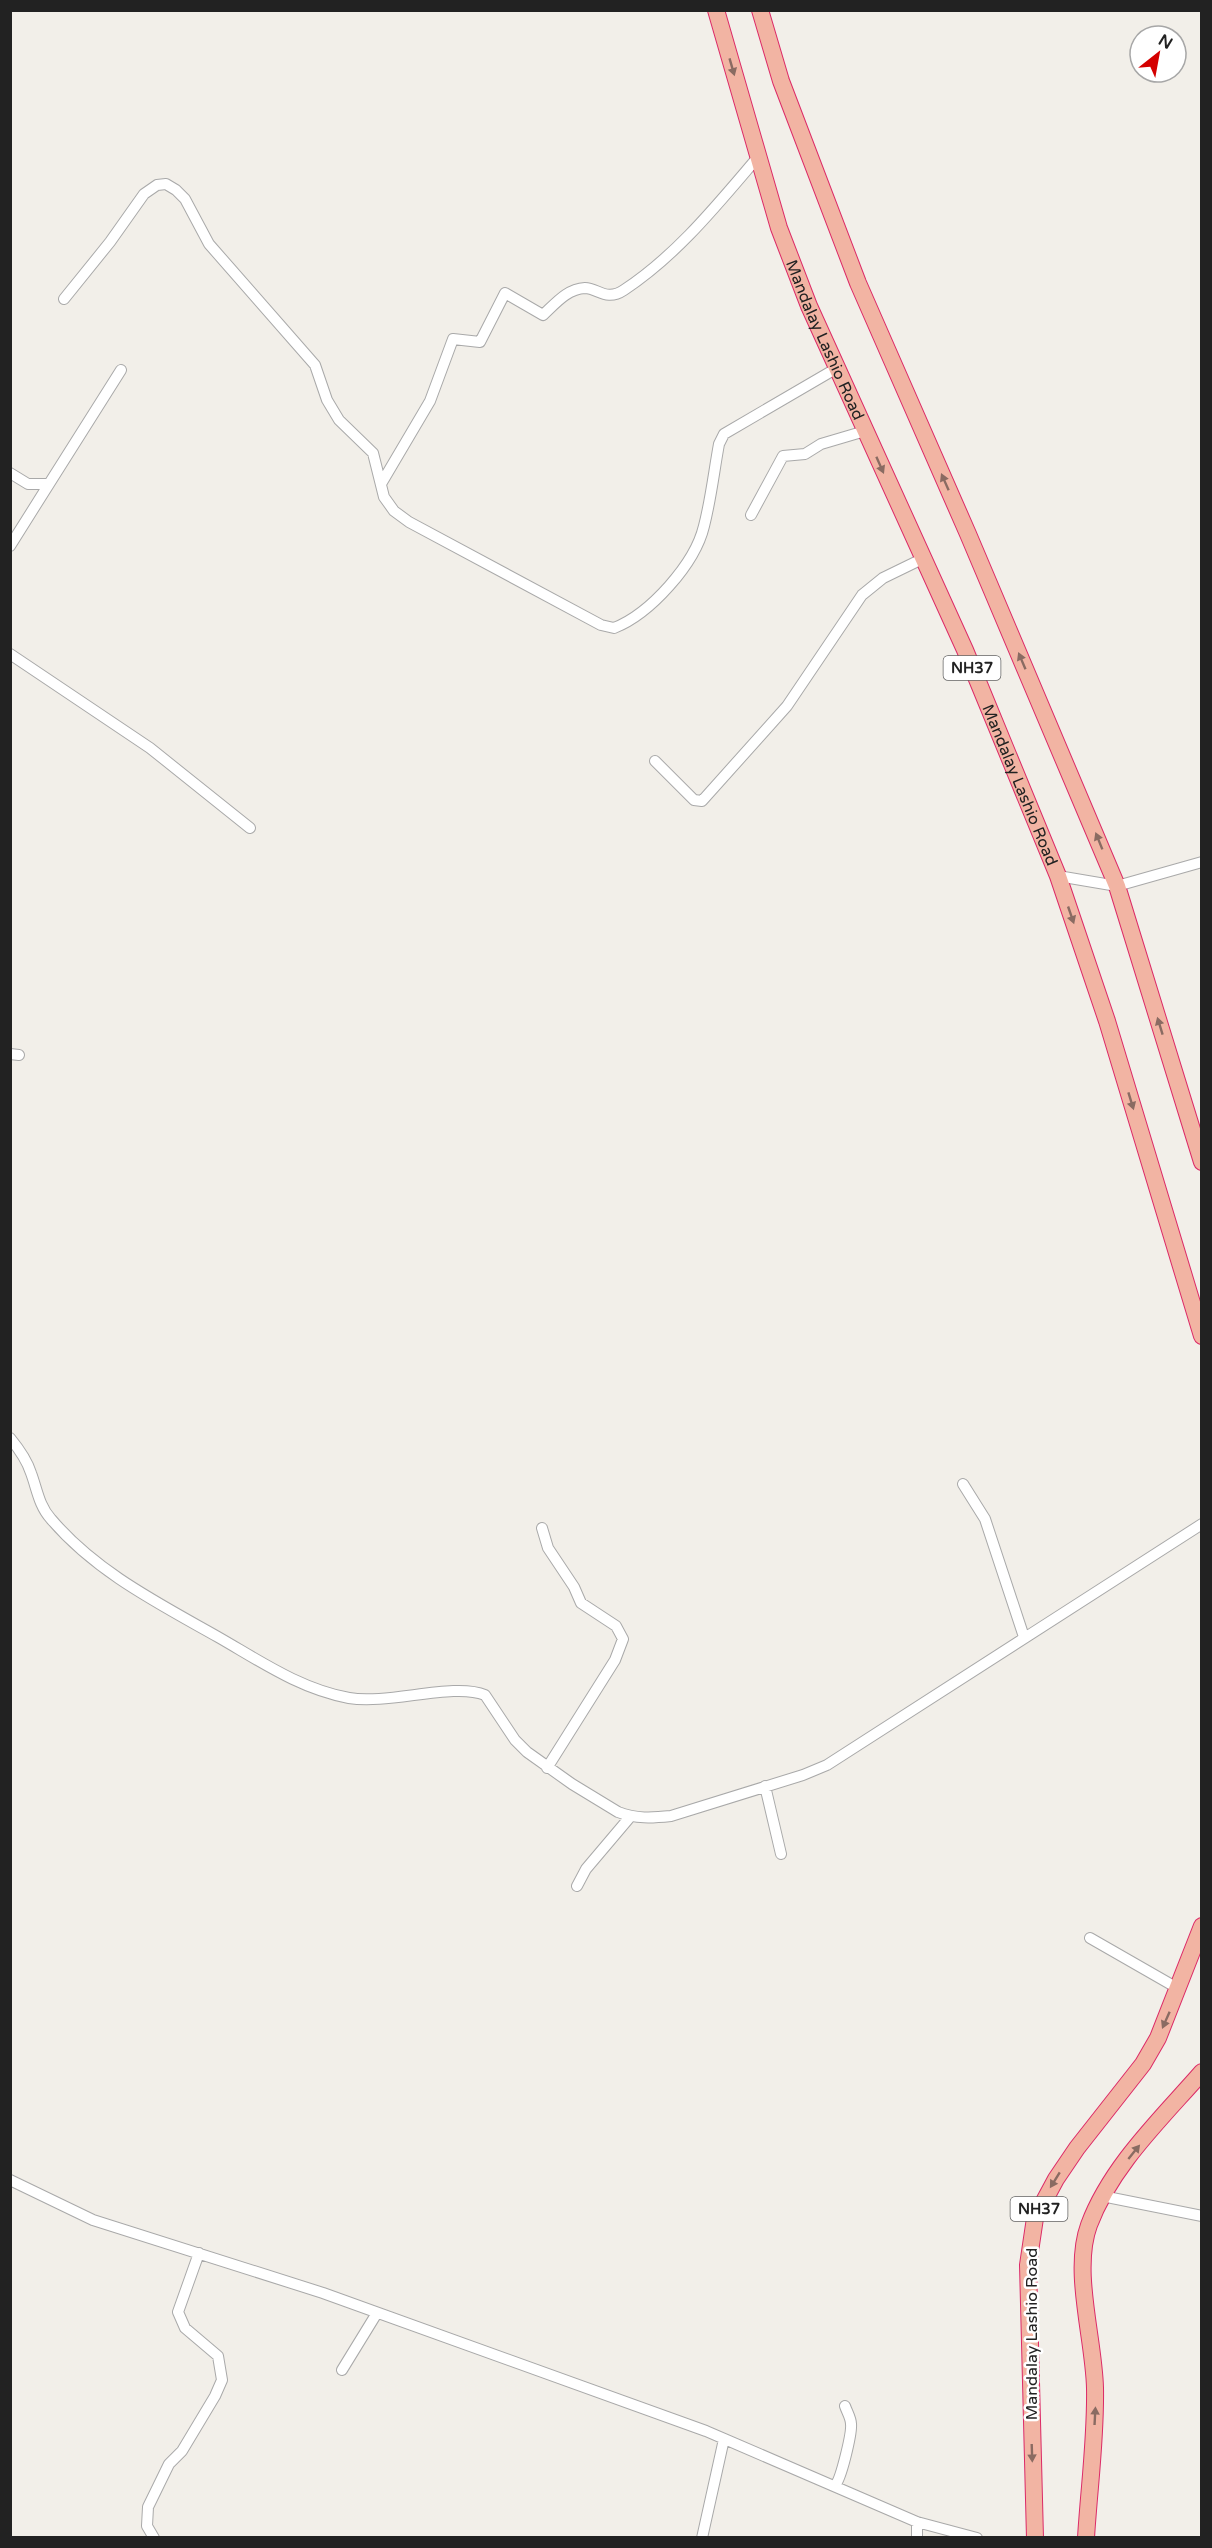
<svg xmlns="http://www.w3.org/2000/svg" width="1212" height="2548" font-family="'Varela Round',sans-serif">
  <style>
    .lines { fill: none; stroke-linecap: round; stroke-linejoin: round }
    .minor-casing { stroke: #a9a9a9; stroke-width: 12 }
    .trunk-casing { stroke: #dc2a67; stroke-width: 18 }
    .minor { stroke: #fff; stroke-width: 10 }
    .trunk { stroke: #f2b4a3; stroke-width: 16 }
    .oneway { fill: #8a6b62 }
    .labels { text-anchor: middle; stroke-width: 5; stroke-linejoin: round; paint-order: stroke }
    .shield { fill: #fff; stroke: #646464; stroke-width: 1.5 }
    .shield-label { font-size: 15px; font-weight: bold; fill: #222 }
    .street-label { font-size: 16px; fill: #222; stroke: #fff }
  </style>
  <rect width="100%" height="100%" fill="#f2efe9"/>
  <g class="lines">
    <defs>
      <path id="minor" d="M64,299L110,242L144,194L157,185L166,184L176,190L185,199L209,244L315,365L327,400L339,420L373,453L384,497L394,511L409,522L601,625L614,628C650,614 695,564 704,526C711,499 714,471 719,444L724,434L837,368
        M10,473L28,484H49L121,370
        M381,484L430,401L453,339L480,342L505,293L543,315C556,303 567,289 585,288C598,288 606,302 624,290C677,255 717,205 758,157
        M751,515L783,456L805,454L821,444L865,431
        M10,546L49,484
        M10,654L150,748L250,828
        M655,761L694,800L702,801L787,706L862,595L883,578L922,559
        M1058,876L1117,886L1202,862
        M10,1054L19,1055
        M10,1438C19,1449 27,1460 31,1473C37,1489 39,1506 51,1519C96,1572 158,1603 218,1637C260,1661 300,1689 349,1698C388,1705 454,1682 485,1695L515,1740L527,1752L572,1784L618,1812C636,1819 652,1818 671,1816L803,1775L827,1765L1202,1524
        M963,1484L985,1519L1024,1637
        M542,1528L548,1548L574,1587L581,1603L616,1626L623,1639L615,1660L547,1768
        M765,1786L781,1854
        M577,1886L586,1869L630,1817
        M1090,1938L1179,1989
        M10,2180L93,2220L323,2293L706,2431L917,2522L977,2538
        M1102,2196L1202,2216
        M342,2370L377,2313
        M835,2485C841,2480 852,2433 851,2424C851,2418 847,2412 845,2406
        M154,2538L147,2526L148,2507L169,2464L182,2451L215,2396L222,2380L218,2356L185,2328L178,2312L199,2253
        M702,2538L724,2439
        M917,2538V2522"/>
      <g id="trunk">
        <path id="s1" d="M716,10L779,228L809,306L965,650L1058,876L1107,1021L1202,1336"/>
        <path d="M760,10L781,81L858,283L968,534L1117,886L1202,1162"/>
        <path d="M1035,2538L1028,2265L1035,2218L1056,2179L1077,2148L1143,2064L1158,2038L1202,1926"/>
        <path d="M1086,2538C1089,2488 1096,2438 1095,2388C1094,2339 1072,2271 1089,2225C1111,2166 1161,2119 1202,2072"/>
      </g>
    </defs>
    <use href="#minor" class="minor-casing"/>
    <use href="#trunk" class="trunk-casing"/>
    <use href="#minor" class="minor"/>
    <use href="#trunk" class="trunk"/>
  </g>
  <defs><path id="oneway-solid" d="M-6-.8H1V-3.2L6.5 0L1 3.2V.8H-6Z" transform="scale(1.5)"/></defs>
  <g class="oneway">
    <use href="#oneway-solid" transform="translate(732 67) rotate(74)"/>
    <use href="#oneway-solid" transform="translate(880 465) rotate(66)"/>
    <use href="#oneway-solid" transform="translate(945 482) rotate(-114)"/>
    <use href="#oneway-solid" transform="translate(1022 661) rotate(-113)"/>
    <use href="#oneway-solid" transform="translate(1099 841) rotate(-112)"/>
    <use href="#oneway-solid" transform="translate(1071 915) rotate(71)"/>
    <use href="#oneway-solid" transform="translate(1160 1026) rotate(-107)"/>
    <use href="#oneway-solid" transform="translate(1131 1101) rotate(73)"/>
    <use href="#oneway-solid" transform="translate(1166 2020) rotate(114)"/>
    <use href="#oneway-solid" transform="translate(1134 2152) rotate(-51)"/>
    <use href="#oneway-solid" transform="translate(1055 2180) rotate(122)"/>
    <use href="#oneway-solid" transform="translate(1095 2416) rotate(-87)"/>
    <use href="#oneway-solid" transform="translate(1032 2453) rotate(88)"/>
  </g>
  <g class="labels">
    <g class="shield">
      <rect x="943.5" y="656" width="57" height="24" rx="4.5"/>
      <rect x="1010.5" y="2197" width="57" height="24" rx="4.5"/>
    </g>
    <g class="shield-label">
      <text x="972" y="673">NH37</text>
      <text x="1039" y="2214">NH37</text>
    </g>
    <g class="street-label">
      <text dy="6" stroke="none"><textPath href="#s1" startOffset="348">Mandalay Lashio Road</textPath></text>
      <text dy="6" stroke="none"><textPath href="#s1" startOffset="834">Mandalay Lashio Road</textPath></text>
      <text transform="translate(1031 2334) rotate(-90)" y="6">Mandalay Lashio Road</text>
    </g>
  </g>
  <rect width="1212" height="2548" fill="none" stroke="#222222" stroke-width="24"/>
  <g transform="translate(1158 54) rotate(31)"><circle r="28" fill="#ffffff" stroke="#a7a7a7" stroke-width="1.5"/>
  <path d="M0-4.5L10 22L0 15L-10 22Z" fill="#d40000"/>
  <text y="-9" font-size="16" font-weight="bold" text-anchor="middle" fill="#222222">N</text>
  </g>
</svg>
